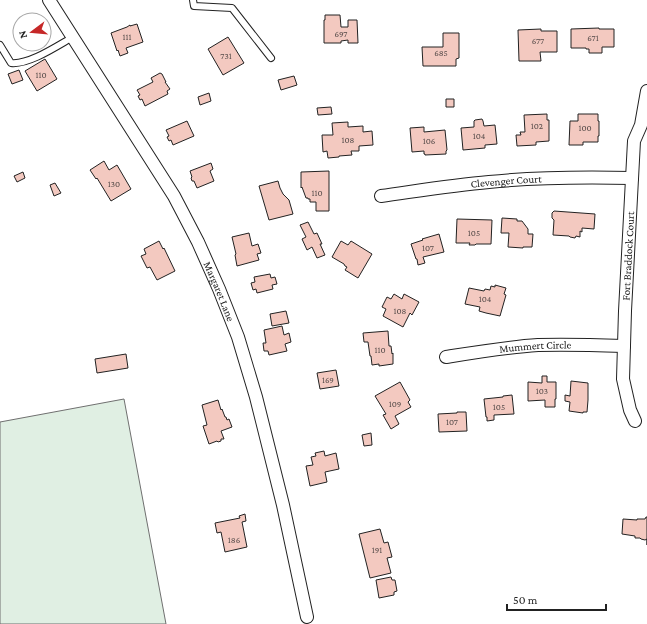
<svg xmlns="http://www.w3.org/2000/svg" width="647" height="624" font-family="'Crimson Pro',serif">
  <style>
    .green { fill: #e0efe3; stroke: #6f6f6f }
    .building { fill: #f3c9c0; stroke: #222 }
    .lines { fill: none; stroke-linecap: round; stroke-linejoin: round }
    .lane-casing { stroke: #222; stroke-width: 8 }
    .street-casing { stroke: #222; stroke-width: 14 }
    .lane { stroke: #fff; stroke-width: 6 }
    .street { stroke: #fff; stroke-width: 12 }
    .labels { text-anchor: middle; stroke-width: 3; stroke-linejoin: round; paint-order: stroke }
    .number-label { font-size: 9px; fill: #564c4a }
    .street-label { font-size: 11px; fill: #222; stroke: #fff }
  </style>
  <rect width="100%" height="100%" fill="#fff"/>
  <path class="green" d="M124,399L166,624H0V422Z"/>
  <path class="building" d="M325,15H340L341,27H348V20H357L358,43H348V40L341,41V43H324V20H325Z
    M137,24L143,42L126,48L128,53L120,56L118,50L117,51L111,33L127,27L130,25V26Z
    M599,28V29H614V47H602V53H589V49H586V48H571V29Z
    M541,29V31H557V52H540L541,61H519L518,30Z
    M443,33H459V58L456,59V66H423L422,47H443Z
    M228,37L244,63L223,75L208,49Z
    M45,59L57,79L37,91L25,71Z
    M19,70L23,80L12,84L8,74Z
    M160,73L162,74L166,82H165L170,89L167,91L168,94L145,106L142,99L140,100L138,96L140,95L137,90L153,82L151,78Z
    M294,76L297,85L281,90L278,80Z
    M209,93L211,101L200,105L198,97Z
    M446,99H454V107H446Z
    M331,107L332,114L318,115L317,108Z
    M547,114V120H549V141L536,142V145L517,146L516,135H521L520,132H525L524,115Z
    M578,114H598V121H599V136H598V142H583V145H569L570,121H578Z
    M482,119L483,121L484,126L495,125L497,144L485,145V148L463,150L461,128L474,127V121L475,120Z
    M187,121L194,136L173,145L171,140L169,141L167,137L169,136L166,130Z
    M348,122V127L363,126V132L372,131L373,145L359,146V151H351L352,155L339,156V157L328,158L327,151L323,152L322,135H333L332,123Z
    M424,127V132L445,130L447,150L446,151V154L425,155V154H424V151L412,152L410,128Z
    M104,161L109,170L117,165L131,189L111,201L97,178L96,179L90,170Z
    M211,163L213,169L210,171L214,181L197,188L194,181H192L191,178L192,177L190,171Z
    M329,171V211H316V202H310V199H308V198H306L302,187L301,188V172Z
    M23,172L25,178L17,182L14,176Z
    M278,181L280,188L283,194L289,200L293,214L269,220L259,186Z
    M55,183L61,193L54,196L50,185Z
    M554,211L595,214L594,229L582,228V232L580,231V237L576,236L575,238L570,237L569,236L553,235L554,220L552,218V213Z
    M502,218L517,219V221H522L528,229V234H533L532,247H523V248L508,247L509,233H501Z
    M457,219L492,220L491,244H476L475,245H469L470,243H456Z
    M308,222L314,234L317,233L322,244H320L325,255L317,258L312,247L307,250L302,239L306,237L300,225Z
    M249,233L252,246L258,244L261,253L257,254L259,260L237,266L235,255L236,254L232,237Z
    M439,234L444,252L423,257L425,263L418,265L417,259H416L411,244L423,240L422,239Z
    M159,241L163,249L164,248L175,271L157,280L150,267L147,268L141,256L146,254L144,249Z
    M341,241L348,245L351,241L372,254L358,278L345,270L347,267L345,266L344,264L332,257Z
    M270,274L271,278L275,277L277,284L272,285L273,289L257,293L256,289L253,290L251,283L255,282L254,277Z
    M495,285L506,288L504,294L506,295L500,316L486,313L479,311L480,307L465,304L469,288L484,291L485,289L490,290L491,286L495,287Z
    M394,294L402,299L404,294L419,302L412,315L410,313L403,327L383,316L386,309L382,307L387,297L391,299Z
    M286,311L289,323L272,326L270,314Z
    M282,326L284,335L289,333L291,342L285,344L287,351L269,355L268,351H264L263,343H266L264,330Z
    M388,331L389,346H391L392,354L393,353V364L379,366V364L372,365L371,356H370L368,342H364L363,333Z
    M126,354L128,368L97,373L95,359Z
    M336,370L339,386L320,389L317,373Z
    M542,376H547V382H556V399H555V407H545V400L528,401V382L542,383Z
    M571,381L588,383V400L587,412H583V413L569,411L570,402L565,401V395L570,396Z
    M400,382L410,400L408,402L411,407L395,416L399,424L391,429L383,415L386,414L375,396Z
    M512,395L514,414L494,415V420L487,421V417H486L484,399L503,397V396Z
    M218,400L221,410L222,409L225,417H226L227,420L229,419L232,427L221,431L224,439H221V441L218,442L217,441L209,444L203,426L207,425L202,405Z
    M457,412H466L467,431L439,432L438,414L457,413Z
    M371,433L372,445L364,446L362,435Z
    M324,451L325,456L336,453L339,469L325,472L327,482L310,486L306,466L313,465L311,457L316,456L315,453Z
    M245,514L246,521L242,522L247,547L225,552L221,532L217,533L215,523L240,518L239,516Z
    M646,517H647V545V539L645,540L641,539L640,538H635V536L622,534L623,519L637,520V519H645Z
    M380,529L384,543L388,542L392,557L387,558L391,573L370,578L359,534Z
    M391,577L392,580H395L397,591L394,592V595L379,598L376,580Z"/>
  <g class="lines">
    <defs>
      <path id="lane" d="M193,0L194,6L232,8L271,58
        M0,45L11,63C29,65 57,46 73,37"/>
      <g id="street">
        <path id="s1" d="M49,0L174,196L198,242L219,289L238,337L256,397L283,505L307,617"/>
        <path id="s2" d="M381,196C417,191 453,185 489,182C537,177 585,177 632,178"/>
        <path id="s3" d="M446,357C477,352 507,347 538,345C567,344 596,345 624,346"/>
        <path id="s4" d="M635,421L630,410L623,379L625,311L634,141L641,125L647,91"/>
      </g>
    </defs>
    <use href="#lane" class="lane-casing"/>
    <use href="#street" class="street-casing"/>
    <use href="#lane" class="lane"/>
    <use href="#street" class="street"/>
  </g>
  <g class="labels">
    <g class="number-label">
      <text x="341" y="37">697</text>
      <text x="127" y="40">111</text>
      <text x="593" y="41">671</text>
      <text x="538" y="44">677</text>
      <text x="441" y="56">685</text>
      <text x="226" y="59">731</text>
      <text x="41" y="78">110</text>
      <text x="537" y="129">102</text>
      <text x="585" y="131">100</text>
      <text x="479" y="139">104</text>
      <text x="348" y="143">108</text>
      <text x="429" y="144">106</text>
      <text x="114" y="187">130</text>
      <text x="317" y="196">110</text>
      <text x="474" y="236">105</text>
      <text x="428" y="251">107</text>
      <text x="485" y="302">104</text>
      <text x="400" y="314">108</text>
      <text x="380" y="353">110</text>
      <text x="328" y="383">169</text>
      <text x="542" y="394">103</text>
      <text x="395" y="407">109</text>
      <text x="499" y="410">105</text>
      <text x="452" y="425">107</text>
      <text x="234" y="543">186</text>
      <text x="377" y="553">191</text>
    </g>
    <g class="street-label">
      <text dy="4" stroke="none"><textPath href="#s2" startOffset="126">Clevenger Court</textPath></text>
      <text dy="4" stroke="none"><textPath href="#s4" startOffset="167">Fort Braddock Court</textPath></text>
      <text dy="4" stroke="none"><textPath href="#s1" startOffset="338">Margaret Lane</textPath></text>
      <text dy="4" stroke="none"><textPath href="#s3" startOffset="90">Mummert Circle</textPath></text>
    </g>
  </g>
  <g transform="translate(32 32) rotate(254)"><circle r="19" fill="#ffffff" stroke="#a7a7a7"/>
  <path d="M0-3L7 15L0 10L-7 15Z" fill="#c62828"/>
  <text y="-6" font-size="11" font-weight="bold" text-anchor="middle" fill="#222222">N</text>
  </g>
  <path d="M507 604v6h99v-6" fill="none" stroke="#222222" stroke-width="2"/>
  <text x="513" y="604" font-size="12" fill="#222222" stroke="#ffffff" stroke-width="3" paint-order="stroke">50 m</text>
</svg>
